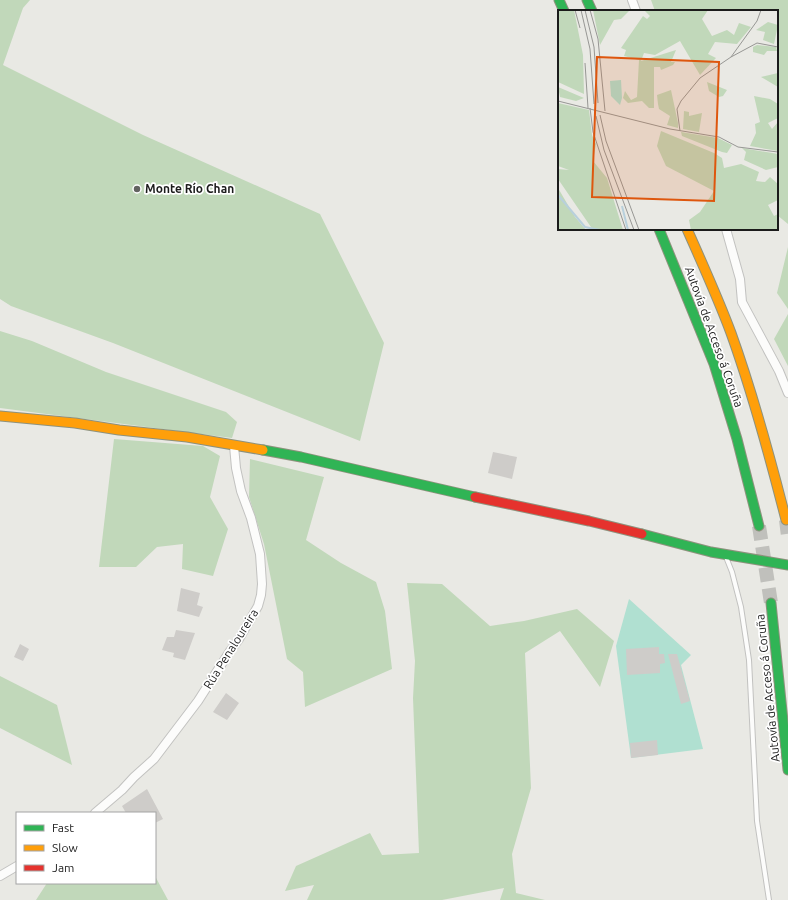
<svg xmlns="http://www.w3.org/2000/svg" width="788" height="900" font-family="Ubuntu,sans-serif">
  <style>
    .forest { fill: #c1d8ba }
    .pitch { fill: #b0e0d1 }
    .building { fill: #ceccc9 }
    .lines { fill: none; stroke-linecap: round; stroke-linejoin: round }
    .highway-tunnel { stroke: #c0c0bc; stroke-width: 14; stroke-dasharray: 14 7; stroke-linecap: butt }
    .lane-casing { stroke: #c2c2c0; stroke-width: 6 }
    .street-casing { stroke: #c2c2c0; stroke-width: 10 }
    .fast-casing { stroke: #8e927d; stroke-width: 11 }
    .slow-casing { stroke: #8e927d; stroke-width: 11 }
    .jam-casing { stroke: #8e927d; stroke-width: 11 }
    .lane { stroke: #fcfcfb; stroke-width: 4 }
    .street { stroke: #fcfcfb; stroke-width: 8 }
    .fast { stroke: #30b455; stroke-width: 9 }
    .slow { stroke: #ff9f0a; stroke-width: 9 }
    .jam { stroke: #e5322d; stroke-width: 9 }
    .poi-dot { fill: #636361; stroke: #fff; stroke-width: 1.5 }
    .labels { text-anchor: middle; stroke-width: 3.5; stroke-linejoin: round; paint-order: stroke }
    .poi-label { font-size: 12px; font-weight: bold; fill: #1b1b1b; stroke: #fff; text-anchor: start }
    .street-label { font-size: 12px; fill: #1b1b1b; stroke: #fff }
    .inset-river { fill: none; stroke: #b8d0dc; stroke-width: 2 }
    .inset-road { fill: none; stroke: #979794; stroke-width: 1 }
    .view { fill: #de560d; fill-opacity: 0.15; stroke: #de560d; stroke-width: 2 }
    .inset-edge { fill: none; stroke: #1b1b1b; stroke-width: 2 }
  </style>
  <rect width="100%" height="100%" fill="#e9e9e4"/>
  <path class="forest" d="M0,0H30L23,8L3,65L143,135L320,214L384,343L360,441L113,343L11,306L0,299Z
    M651,0H788V224L777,215V11H655Z
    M788,247V309L777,293Z
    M788,314V366L774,339Z
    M0,331L32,341L106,372L226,412L237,422L232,438L0,408Z
    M114,439L203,446L220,456L210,497L228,529L213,576L182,569L183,544L157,547L136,567H99Z
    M250,459L324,477L306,540L341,563L376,582L385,611L392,669L305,707L303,672L287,659L264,544L249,497Z
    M407,583L442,584L490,626L524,621L577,609L614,641L600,687L560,631L525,653L531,788L512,854L516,893L545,900H500L504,888L442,900H307L314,885L285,891L296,866L370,833L382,855L419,853L413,698L415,661Z
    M0,676L57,705L72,765L0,728Z
    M155,876L168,900H36L47,883H155Z"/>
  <path class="pitch" d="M629,599L691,655L681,665L703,749L631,758L616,646Z"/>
  <path class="building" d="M493,452L517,457L512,479L488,473Z
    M181,588L200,593L197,605L203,607L199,617L177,611Z
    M176,630L195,633L185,660L173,657L174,653L162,650L167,637H174Z
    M20,644L29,649L23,661L14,657Z
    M659,647V654H664L665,663L660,664V673L627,675L626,649Z
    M668,654H677L690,701L681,704Z
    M226,693L239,703L227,720L213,712Z
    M657,740L658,755L631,758L630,743Z
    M147,789L163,819L155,823V813H126L122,806Z"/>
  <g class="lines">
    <path class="highway-tunnel" d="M786,520L788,536
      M759,526L771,603"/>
    <defs>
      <path id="lane" d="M726,557L732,572L741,607L749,660L757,821L769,900"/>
      <path id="street" d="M632,0L636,11
        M726,229L740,279L742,302L779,371L788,393
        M95,813L122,790L134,777L154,759L198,701L230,651L239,639L258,606L261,595L262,584L260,554L251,518L241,491L236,468L234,446
        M0,876L17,866"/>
      <path id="fast" d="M559,0L564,11
        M587,0L592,11
        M659,229L714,364L737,439L759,526
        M263,450L301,457L475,497
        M642,534L711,552L788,565
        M771,603L788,770"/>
      <path id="slow" d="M687,229C702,263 718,298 731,333C753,394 770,457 786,520
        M0,416L75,423L119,430L187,437L263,450"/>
      <path id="jam" d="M475,497L589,521L642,534"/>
    </defs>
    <use href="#lane" class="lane-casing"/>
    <use href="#street" class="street-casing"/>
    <use href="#fast" class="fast-casing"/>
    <use href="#slow" class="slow-casing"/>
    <use href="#jam" class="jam-casing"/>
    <use href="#lane" class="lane"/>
    <use href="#street" class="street"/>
    <use href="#fast" class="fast"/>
    <use href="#slow" class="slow"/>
    <use href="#jam" class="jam"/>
  </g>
  <circle class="poi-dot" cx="137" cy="189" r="4"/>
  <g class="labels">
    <g class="poi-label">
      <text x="145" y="193">Monte Río Chan</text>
    </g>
    <g class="street-label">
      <text transform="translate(714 337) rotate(70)" y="4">Autovía de Acceso á Coruña</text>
      <text transform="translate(231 649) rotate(-58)" y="4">Rúa Penaloureira</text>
      <text transform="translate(768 688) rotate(-96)" y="4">Autovía de Acceso á Coruña</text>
    </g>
  </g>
  <g transform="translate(558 10)">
    <rect width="220" height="220" fill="#e9e9e4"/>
    <path d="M0,0H16L25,45L26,84L0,72ZM35,0H85L71,1L63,9L56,10L42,35ZM86,0H150L144,9L154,26L169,20L176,25L181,13L193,17L179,34L157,32L150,44L158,48L142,65L122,31L97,45L86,43L83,51L118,40L113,52H117L115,55L103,60L102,57H96V98H91L84,91L70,93L65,88L67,81L73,90L79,87L81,50L66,46L68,40L63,38L85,6L89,9L92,6ZM210,12L220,15L216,34L205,30L207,22L198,20ZM199,35L218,37L219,41H209L206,45L195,42V37ZM220,63V77L203,67ZM149,72L169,80L165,86L161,87L151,81ZM0,77L26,88L18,91L2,87ZM113,80L120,113V118L109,115L112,106L101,99L100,94L99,85ZM196,86L212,89L220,94V108L210,113L214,119L220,112V141L192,136L198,123L197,114L202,112ZM0,93L31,100L34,125L38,134L35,151L49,168L65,220H35L0,169V159L11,160L0,156ZM126,101L131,102V106L144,103L141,122L125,119ZM103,121L156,143L164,148L166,158L183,154L201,162L198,171L207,172L212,167L220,174V190L210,195L216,206L220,204V220H133L131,210L142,202L156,181L108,156L99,136ZM123,122L160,128L174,135L169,143L164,142L124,126ZM184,138L220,144V157L208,160L186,150L188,142ZM0,178L17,207L28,220H0Z" fill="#c1d8ba"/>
    <path d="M63,70L64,88L62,95L53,86L52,71Z" fill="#b0e0d1"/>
    <path class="inset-river" d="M0,185L27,217L42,220M64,196L70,220"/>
    <path class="inset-road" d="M17,0L22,18M23,0L32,39L36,94M27,0L36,37L40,93M32,0L40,29L47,101M173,47L199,33L220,37M27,53L30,98M0,91L112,119L161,127L180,137L220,142M32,98L35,122L68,220M42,105L48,131L81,220M38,106L46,140L76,220M122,121L119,99L123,91L142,68L173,47L199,11L203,0"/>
    <path class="view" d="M39,47L161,52L156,191L34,187Z"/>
    <rect width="220" height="220" class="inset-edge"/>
  </g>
  <rect x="16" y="812" width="140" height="72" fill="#ffffff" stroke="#a4a4a4"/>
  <rect x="24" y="825" width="20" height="6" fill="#30b455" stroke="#a4a4a4"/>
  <text x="52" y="832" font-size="12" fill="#1b1b1b">Fast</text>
  <rect x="24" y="845" width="20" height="6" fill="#ff9f0a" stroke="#a4a4a4"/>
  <text x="52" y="852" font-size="12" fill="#1b1b1b">Slow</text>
  <rect x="24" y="865" width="20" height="6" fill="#e5322d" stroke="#a4a4a4"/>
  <text x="52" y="872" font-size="12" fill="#1b1b1b">Jam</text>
</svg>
